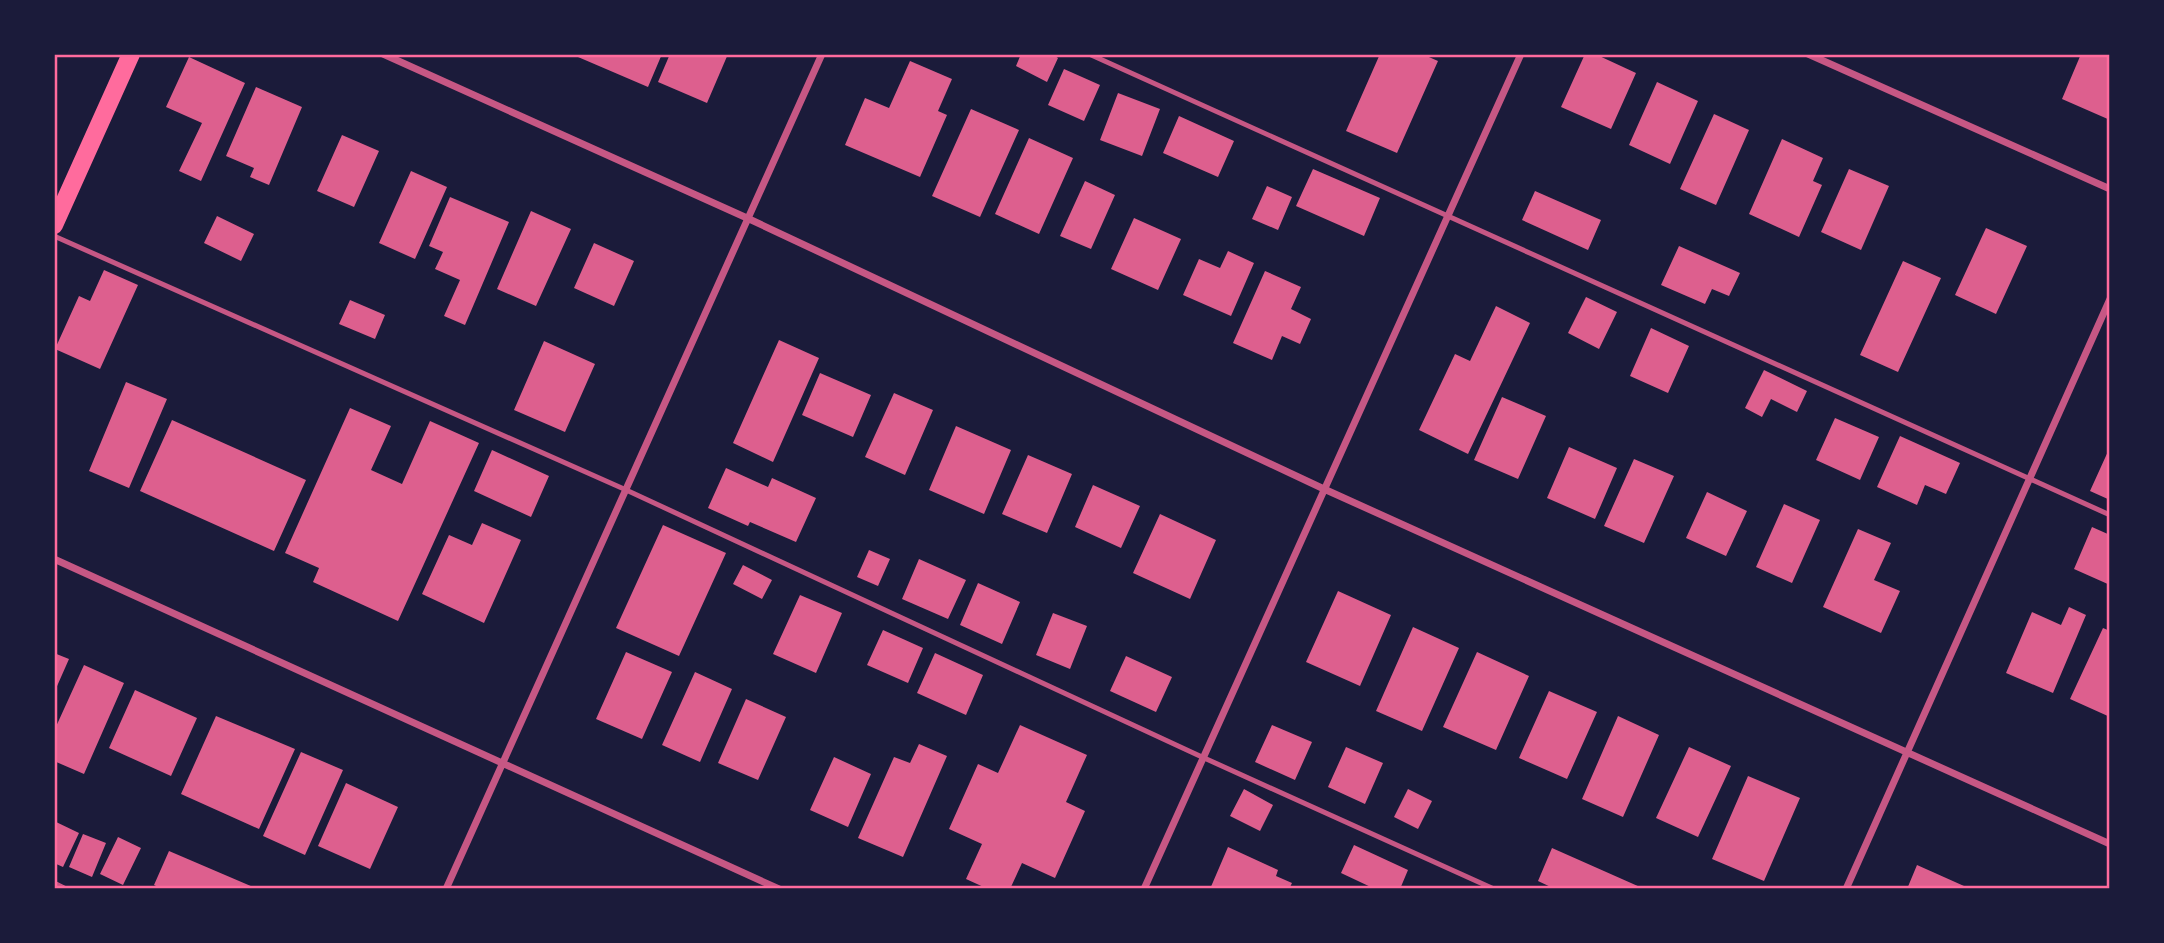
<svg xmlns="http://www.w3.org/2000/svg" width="2164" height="943" font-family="'Golos Text',sans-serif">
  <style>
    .building { fill: #dd5f8e }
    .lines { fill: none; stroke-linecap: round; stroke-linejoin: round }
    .service { stroke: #c65784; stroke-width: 5 }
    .minor { stroke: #c65784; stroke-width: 7 }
    .primary { stroke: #ff6b9d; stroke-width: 18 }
    .neatline { fill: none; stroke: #ff6b9d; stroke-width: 2.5 }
  </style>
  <rect width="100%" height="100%" fill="#1b1b3a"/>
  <path class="building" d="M571,54H662L648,87Z
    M670,54H728L707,103L658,82Z
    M1021,54H1052L1058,58L1047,82L1016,66Z
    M1380,54H1422L1438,61L1397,153L1346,131Z
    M1585,54H1595L1636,73L1611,129L1561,107Z
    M2081,54H2110V120L2062,99Z
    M189,57L245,83L201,181L179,171L202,123L166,107Z
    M910,61L952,79L938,111L947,115L920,177L845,145L865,98L889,108Z
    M1064,69L1100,85L1084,121L1048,105Z
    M1657,82L1698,101L1670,164L1629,145Z
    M256,87L302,107L269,185L250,177L254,168L226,156Z
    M1118,93L1160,109L1142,156L1100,140Z
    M971,109L1019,130L980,217L932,196Z
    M1714,114L1749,130L1716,205L1680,189Z
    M1179,116L1234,141L1218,177L1163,153Z
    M342,135L379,151L354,207L317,191Z
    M1029,138L1073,158L1039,234L995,214Z
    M1782,139L1823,158L1813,181L1822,185L1799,237L1749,214Z
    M1313,169L1380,198L1364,236L1296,206Z
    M1849,169L1889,186L1861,250L1821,232Z
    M411,171L447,187L415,259L379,243Z
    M1085,181L1115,195L1091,249L1060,236Z
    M1267,186L1292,197L1278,230L1252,219Z
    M1535,191L1601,220L1588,250L1522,220Z
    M450,197L509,222L465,325L444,316L460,280L435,269L443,252L429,246Z
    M531,211L571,229L536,306L497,289Z
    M217,216L254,234L241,261L204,243Z
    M1134,218L1181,239L1158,290L1111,269Z
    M1986,228L2027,246L1996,314L1955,295Z
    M594,243L634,261L614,306L574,288Z
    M1679,246L1740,273L1729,296L1712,289L1705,304L1661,285Z
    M1228,251L1254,263L1231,316L1183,295L1199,259L1220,268Z
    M1903,261L1941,278L1898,372L1860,355Z
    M104,270L138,285L100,369L55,349L79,296L90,301Z
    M1265,271L1301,287L1291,309L1311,319L1300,344L1282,336L1272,360L1233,343Z
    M1586,297L1617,312L1599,349L1568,333Z
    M350,300L385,315L375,339L339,324Z
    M1496,306L1530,323L1468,454L1419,430L1455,354L1470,361Z
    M1651,328L1689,346L1668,393L1630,376Z
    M779,340L819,358L773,462L733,443Z
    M544,341L595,364L565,432L514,410Z
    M1764,370L1807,391L1797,412L1771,399L1762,417L1745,408Z
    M820,373L871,395L853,437L802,415Z
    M126,382L167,399L129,488L89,471Z
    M894,393L933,410L905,475L865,457Z
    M1502,397L1546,416L1518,479L1474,460Z
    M350,408L391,426L371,470L402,484L430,421L479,443L398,621L313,582L319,568L285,553Z
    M1835,418L1879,437L1860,480L1816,460Z
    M172,420L306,480L274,551L140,491Z
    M956,426L1011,450L984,514L929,490Z
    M1900,436L1960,463L1946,494L1925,485L1917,505L1877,487Z
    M1569,447L1617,468L1595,519L1547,498Z
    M2110,447V500L2090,491Z
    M492,450L549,476L531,517L474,491Z
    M1028,455L1072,474L1047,533L1002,514Z
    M1634,459L1674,476L1644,543L1604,526Z
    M726,468L768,487L772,478L816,498L796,542L750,522L748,526L708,508Z
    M1093,485L1140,506L1121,548L1075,527Z
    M1707,492L1747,511L1726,556L1686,538Z
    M1784,504L1820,520L1792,583L1756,567Z
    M1160,514L1216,540L1190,599L1133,573Z
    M482,523L521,540L484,623L422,594L449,535L472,545Z
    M663,525L726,553L679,656L616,628Z
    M2092,527L2110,535V585L2074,569Z
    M1858,529L1891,543L1874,580L1900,591L1881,633L1823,607Z
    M869,550L890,559L878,586L857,577Z
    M919,559L966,580L948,619L902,599Z
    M743,565L772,580L762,599L733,584Z
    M978,583L1020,602L1002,644L960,625Z
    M1338,591L1391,615L1360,686L1306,662Z
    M800,595L842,613L816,673L773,654Z
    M2069,607L2086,615L2053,693L2006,673L2032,612L2061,625Z
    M1053,613L1087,626L1070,669L1036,655Z
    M1413,627L1459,648L1422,731L1376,711Z
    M2103,628L2110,631V717L2070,699Z
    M883,630L923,648L908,683L867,665Z
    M626,652L672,672L642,739L596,719Z
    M1477,652L1529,676L1496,750L1443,727Z
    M54,653L69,659L54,693Z
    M935,653L983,675L966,715L917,693Z
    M1126,656L1172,677L1156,712L1110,691Z
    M84,665L124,683L84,774L54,761V731Z
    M695,672L732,689L700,762L662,745Z
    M135,690L197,718L171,776L109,748Z
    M1549,691L1597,712L1567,779L1519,758Z
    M746,699L786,717L758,780L718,763Z
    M216,716L295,749L259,829L181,794Z
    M1618,716L1659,735L1623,817L1582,799Z
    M1020,725L1087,755L1066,802L1085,811L1055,878L1022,863L1010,889H988L966,879L982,844L949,829L978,764L998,773Z
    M1272,725L1312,742L1295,780L1255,762Z
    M919,744L947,756L903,857L858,838L894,757L910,763Z
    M1346,747L1383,763L1365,804L1328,787Z
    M1689,747L1731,766L1698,837L1656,818Z
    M301,752L343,770L305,855L263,836Z
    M834,757L871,774L848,827L810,810Z
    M1748,776L1800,798L1764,881L1712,859Z
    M346,783L398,807L370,869L318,846Z
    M1244,789L1273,805L1260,831L1230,816Z
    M1408,789L1432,801L1418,829L1394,817Z
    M54,821L79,833L63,867L54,863Z
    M83,834L106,843L92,877L69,867Z
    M118,837L141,848L123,885L100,874Z
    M1354,845L1408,870L1400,889H1375L1341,873Z
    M1228,847L1278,870L1276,876L1292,883L1289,889H1210Z
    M1552,848L1640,887L1639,889H1555L1538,881Z
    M169,851L258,889H162L154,885Z
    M1917,865L1964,886L1963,889H1907Z"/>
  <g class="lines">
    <path class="service" d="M1089,54L2110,515
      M54,236L624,489L1202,757L1494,889
      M54,883L66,889"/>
    <path class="minor" d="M383,54L747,218L1324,489L2110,844
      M1808,54L2110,189
      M54,559L779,889
      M446,889L822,54
      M1144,889L1521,54
      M1846,889L2110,299"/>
    <path class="primary" d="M54,225L131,54"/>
  </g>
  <rect width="2164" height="943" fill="none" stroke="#1b1b3a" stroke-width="112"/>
  <rect x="56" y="56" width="2052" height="831" class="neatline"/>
</svg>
